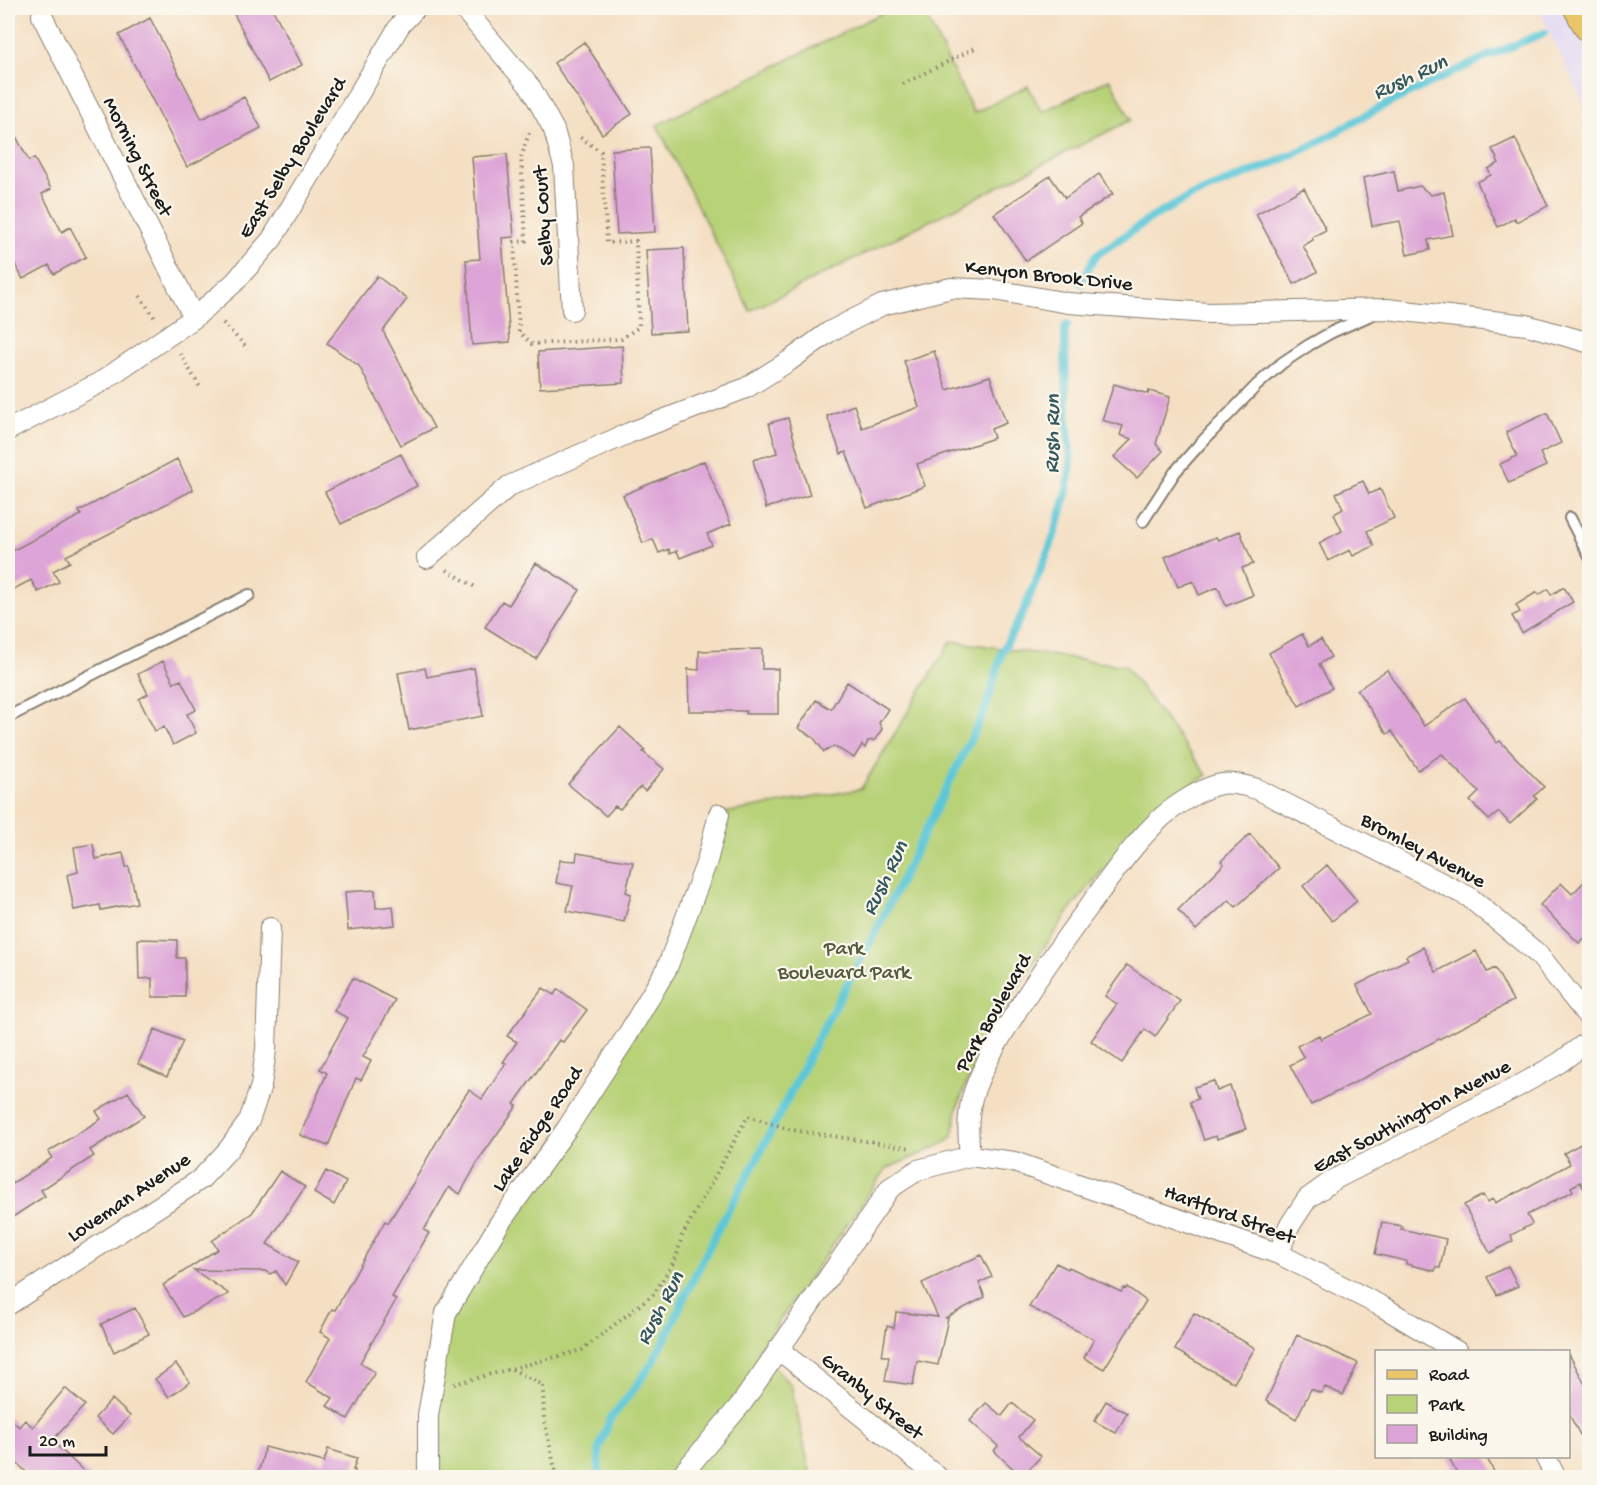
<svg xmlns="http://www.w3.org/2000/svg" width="1597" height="1485" font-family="'Gochi Hand',sans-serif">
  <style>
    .built { fill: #e0d4f4 }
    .green { fill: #b8d278; stroke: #6a774a; stroke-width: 1.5 }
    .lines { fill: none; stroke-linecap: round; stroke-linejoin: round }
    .stream { stroke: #5dc7d8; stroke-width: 8 }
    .building { fill: #dda5d7 }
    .lane-casing { stroke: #887e70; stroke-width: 14 }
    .street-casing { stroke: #887e70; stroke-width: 22 }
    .primary-casing { stroke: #887e70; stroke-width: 34 }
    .path { stroke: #887e70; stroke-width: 4; stroke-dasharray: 1.5 4.5; stroke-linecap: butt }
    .lane { stroke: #fff; stroke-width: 10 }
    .street { stroke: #fff; stroke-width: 20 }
    .primary { stroke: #ebc669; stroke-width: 32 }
    .labels { text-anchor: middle; stroke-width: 4.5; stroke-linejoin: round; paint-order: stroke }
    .street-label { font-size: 21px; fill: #1c1c1c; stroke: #fbf7ec }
    .park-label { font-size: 21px; fill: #535c3c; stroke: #fbf7ec }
    .water-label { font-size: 22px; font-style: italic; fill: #33585e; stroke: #fbf7ec }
  </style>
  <rect width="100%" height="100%" fill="#fbf7ec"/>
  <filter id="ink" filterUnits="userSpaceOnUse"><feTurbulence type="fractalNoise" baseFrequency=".0167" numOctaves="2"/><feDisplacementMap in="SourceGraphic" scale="12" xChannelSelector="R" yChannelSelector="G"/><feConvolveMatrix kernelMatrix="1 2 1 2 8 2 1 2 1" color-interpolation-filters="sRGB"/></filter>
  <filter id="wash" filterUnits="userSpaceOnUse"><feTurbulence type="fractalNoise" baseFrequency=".008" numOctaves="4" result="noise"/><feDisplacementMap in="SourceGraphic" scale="24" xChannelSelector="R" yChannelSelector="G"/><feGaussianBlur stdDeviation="1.35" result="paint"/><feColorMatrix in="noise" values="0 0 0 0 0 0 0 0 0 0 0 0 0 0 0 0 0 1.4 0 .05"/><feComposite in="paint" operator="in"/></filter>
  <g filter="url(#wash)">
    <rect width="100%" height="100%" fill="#f4dfc3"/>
    <path class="built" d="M1538,8H1589V115Z"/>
    <path class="green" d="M892,8H922L974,113L1028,86L1042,112L1110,79L1131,120L750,311L657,125Z
      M951,641L1125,666L1207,775L1169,799L1139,828L1073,906L1025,975L992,1030L966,1084L957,1109L953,1136L946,1142L936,1147L886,1169L758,1351L791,1385L811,1477L428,1478L446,1313L677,945L719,814L861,789Z"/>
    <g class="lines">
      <path class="stream" d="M1081,283L1095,256L1151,218L1191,196L1272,164L1313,145L1381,107L1414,91L1488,56L1544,33
        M601,1478L599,1470V1449L610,1419L634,1389L652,1363L669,1332L682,1302L722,1221L755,1163L821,1032L875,933L986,708L1002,652L1022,615L1053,539L1066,496L1071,462L1067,421L1065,348V330L1067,324"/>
    </g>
    <g id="blocks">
      <path class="building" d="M231,8H272L302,65L269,82Z
        M150,18L202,119L244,97L261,128L187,167L119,35Z
        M584,42L632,114L602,134L554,63Z
        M8,121L29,161L34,158L51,189L42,194L62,232L70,227L86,257L54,274L49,265L23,279L8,251Z
        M1515,138L1548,206L1516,222L1515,218L1498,227L1477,182L1491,175L1488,169L1499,163L1492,149Z
        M650,148L655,232L617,234L612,150Z
        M507,154L514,237L502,238L510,342L472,345L466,260L480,259L472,157Z
        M1394,171L1398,191L1420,186L1431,195L1444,192L1453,235L1428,240L1430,250L1407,255L1400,221L1372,226L1363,178Z
        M1099,174L1113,194L1078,217L1082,223L1026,261L994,214L1050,176L1065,198Z
        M1304,188L1326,230L1312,237L1313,240L1303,246L1317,272L1294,284L1256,214Z
        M684,248L688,331L651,333L646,250Z
        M377,276L407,299L383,331L434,428L401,445L359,366L327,343Z
        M622,346L624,383L540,388L538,352Z
        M934,351L947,390L990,376L1006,423L991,429L994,438L917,464L925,486L867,508L846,452L841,454L827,416L854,405L862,428L919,407L904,361Z
        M1114,384L1148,394L1149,391L1170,397L1156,444L1163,451L1137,478L1114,457L1132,439L1120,435L1123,426L1102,420Z
        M1547,413L1561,443L1540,453L1546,466L1509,483L1500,464L1517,456L1506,432Z
        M788,418L810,495L766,508L753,460L777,453L769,423Z
        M401,454L417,486L341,524L325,492Z
        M177,459L193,490L66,556L70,562L53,571L59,582L38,592L31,580L8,592V553L81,515L79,511Z
        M704,461L731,524L707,534L712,545L680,558L677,551L670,554L669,549L659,553L653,539L643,543L623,495Z
        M1363,481L1369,494L1380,489L1394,518L1367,531L1374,546L1353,556L1350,550L1328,561L1319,543L1342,531L1334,514L1343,509L1336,493Z
        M1240,531L1253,564L1242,568L1253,595L1226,606L1218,587L1199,595L1193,581L1178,587L1165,557L1216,537L1218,540Z
        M536,563L580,590L536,659L485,627L502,601L509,605Z
        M1564,587L1573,602L1522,633L1512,616L1520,612L1516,605L1537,592L1539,595L1548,589L1551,595Z
        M1302,634L1309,646L1321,639L1331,657L1319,664L1332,688L1299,706L1269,653Z
        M762,649V669H778V714H746V711H689L688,669L699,670V651Z
        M163,661L174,683L181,680L196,710L187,714L196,733L173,745L164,727L155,731L139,699L148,694L138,674Z
        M425,668L427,677L474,668L483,716L409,730L398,673Z
        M1387,670L1424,726L1465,698L1497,743L1500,741L1544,787L1534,796L1537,799L1510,824L1499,812L1489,820L1470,801L1479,792L1442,754L1418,770L1392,731L1387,734L1357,690Z
        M847,682L888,709L879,723L882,729L875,740L868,741L865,748L862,745L854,758L834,746L824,752L814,738L798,728L816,700L831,709Z
        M620,727L645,750L643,752L664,769L645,791L640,787L620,809L615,806L606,816L568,784Z
        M1250,834L1279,868L1236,907L1229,900L1196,930L1178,910L1224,864L1221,861Z
        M93,844L96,859L123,853L126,867H129L137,903L101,910L100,905L74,910L67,875L78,872L74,847Z
        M577,853L633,862L626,892L631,894L624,922L567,911L573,886L556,883L560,860L576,861Z
        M1327,865L1357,901L1332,921L1303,886Z
        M1590,876V933L1579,943L1540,905L1561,883L1572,894Z
        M375,890L376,908L393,906L395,925L348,930L345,892Z
        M138,939L177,940V958H185V997H152V978L139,979Z
        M1423,947L1436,972L1476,951L1487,972L1495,968L1513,1001L1311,1105L1290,1065L1304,1058L1297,1046L1319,1035L1321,1039L1372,1014L1357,985L1408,959L1406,956Z
        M1127,965L1180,1001L1155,1037L1145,1029L1122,1063L1091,1041L1117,1004L1105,996Z
        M353,978L395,1000L363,1057L371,1061L361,1080L356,1078L328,1146L300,1135L327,1073L320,1069L348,1018L334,1011Z
        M543,988L554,995L558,989L587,1010L563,1042L559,1040L521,1094L514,1104L517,1106L480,1158L460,1194L449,1187L424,1230L429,1233L392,1297L396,1300L360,1363L375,1372L348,1419L327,1406L333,1398L306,1382L330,1338L320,1332L332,1309L335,1310L385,1221L388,1223L412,1185L452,1115L469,1090L482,1099L506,1063L503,1062L517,1042L507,1036Z
        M155,1029L183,1041L167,1077L138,1064Z
        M1214,1081L1217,1091L1230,1086L1246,1129L1217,1139L1216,1136L1204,1140L1190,1102L1198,1099L1194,1087Z
        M128,1092L144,1116L90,1150L94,1156L41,1190L45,1196L8,1220V1186L52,1158L48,1152L101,1119L96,1111Z
        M1590,1139V1198L1580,1182L1571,1187L1573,1191L1527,1215L1532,1224L1511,1235L1513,1241L1490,1253L1464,1205L1483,1195L1487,1202L1493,1199L1495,1203L1515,1193V1194L1570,1164L1564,1153Z
        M280,1171L305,1187L267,1244L298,1262L285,1285L276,1271L270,1274L265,1271L194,1270L229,1294L183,1317L163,1285L218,1249L212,1241L252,1213Z
        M326,1171L346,1182L334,1205L314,1193Z
        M1382,1222L1402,1226L1401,1229L1446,1239L1440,1268L1436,1267L1435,1271L1406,1264V1261L1375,1254Z
        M981,1255L992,1277L979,1283L985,1297L945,1318H948L938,1365L917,1361L913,1385L885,1381L889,1356H882L887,1326L894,1328L896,1312L938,1317L922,1283Z
        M1056,1263L1068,1269L1069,1267L1121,1292L1124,1288L1126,1289L1127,1287L1146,1301L1104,1369L1084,1358L1094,1339L1029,1307Z
        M1508,1266L1518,1286L1497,1295L1487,1277Z
        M135,1308L149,1334L114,1352L101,1324Z
        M1194,1313L1255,1348L1234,1383L1175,1350Z
        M1297,1335L1358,1363L1343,1395L1325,1387L1321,1393L1311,1389L1296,1419L1266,1401Z
        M1569,1354L1590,1394V1454L1569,1414Z
        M176,1364L190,1382L169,1397L155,1379Z
        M65,1388L85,1405L52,1441L91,1478H33L8,1455V1417L19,1427L25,1420L33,1427Z
        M112,1399L130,1416L113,1434L95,1418Z
        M1106,1401L1127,1413L1116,1433L1094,1421Z
        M986,1403L1002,1416L1012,1403L1033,1420L1019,1437L1041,1456L1022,1477L994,1451L998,1446L970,1421Z
        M265,1447L324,1462L328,1449L357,1458L353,1470H355L354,1478H257Z
        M1448,1456H1486L1497,1478H1459Z"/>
    </g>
  </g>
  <g filter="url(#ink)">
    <use href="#blocks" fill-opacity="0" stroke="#887e70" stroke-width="1.5"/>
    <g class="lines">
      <defs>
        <path id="lane" d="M1570,518L1590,557
          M1143,521L1175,472L1199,445L1257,385L1282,363L1309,345L1332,332L1373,314
          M8,717L249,595"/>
        <path id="street" d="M463,8L531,88L554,130L564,166L572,310
          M42,16L194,318
          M8,430L101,382L194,318L235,282L272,239L400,25L416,8
          M427,558L509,486L629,433L746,388L789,361L829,332L882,305L951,288L994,290L1068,303L1209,313L1387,309L1527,325L1590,343
          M970,1156C968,1136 967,1118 972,1098C980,1069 1002,1035 1018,1009C1041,972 1067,936 1093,901C1114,872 1136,841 1162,817C1176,805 1203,787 1221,784C1234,782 1245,786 1257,789L1469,897L1539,955L1590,1019
          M1279,1254L1288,1228L1307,1199L1335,1179L1517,1087L1559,1063L1590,1040
          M8,1305L201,1179L228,1150L249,1121L261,1086L266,1050L270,928
          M778,1349L939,1478
          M1545,1456L1556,1478
          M428,1478V1415L446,1313L499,1224L568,1127L628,1034L667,968L707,861L719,814
          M679,1478L742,1403L890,1188L918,1170L970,1156L1014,1162L1279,1254L1383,1307L1458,1352"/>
        <path id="primary" d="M1580,8L1590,26"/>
      </defs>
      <use href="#lane" class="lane-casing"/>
      <use href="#street" class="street-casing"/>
      <use href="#primary" class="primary-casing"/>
      <path class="path" d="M903,84L975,48
        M529,133L521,158L526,241L514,242L519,332L532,344L621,339L639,327L636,241L607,243L601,152L580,137
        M140,296L156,320
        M223,323L248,349
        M180,354L200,387
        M447,570L477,588
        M512,1369L543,1385L544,1420L557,1478
        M454,1384L582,1350L654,1294L676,1258L682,1236L748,1116L792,1130L912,1148"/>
      <use href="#lane" class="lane"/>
      <use href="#street" class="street"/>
      <use href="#primary" class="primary"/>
    </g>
  </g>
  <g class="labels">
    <g class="street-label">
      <text transform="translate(139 156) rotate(63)" y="7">Morning Street</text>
      <text transform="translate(291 157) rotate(-58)" y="7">East Selby Boulevard</text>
      <text transform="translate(542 216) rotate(-94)" y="7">Selby Court</text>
      <text transform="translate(1049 274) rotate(6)" y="7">Kenyon Brook Drive</text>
      <text transform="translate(1424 849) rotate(28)" y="7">Bromley Avenue</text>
      <text transform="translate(992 1012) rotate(-60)" y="7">Park Boulevard</text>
      <text transform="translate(1411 1115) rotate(-28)" y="7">East Southington Avenue</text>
      <text transform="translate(536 1128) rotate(-56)" y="7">Lake Ridge Road</text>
      <text transform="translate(128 1196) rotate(-34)" y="7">Loveman Avenue</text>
      <text transform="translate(1230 1213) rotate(20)" y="7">Hartford Street</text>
      <text transform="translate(873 1395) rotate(39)" y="7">Granby Street</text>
    </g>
    <g class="park-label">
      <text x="844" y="954">Park<tspan x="844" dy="24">Boulevard Park</tspan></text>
    </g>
    <g class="water-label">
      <text transform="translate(1409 75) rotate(-25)" y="8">Rush Run</text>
      <text transform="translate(1050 434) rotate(-89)" y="8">Rush Run</text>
      <text transform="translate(883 877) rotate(-64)" y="8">Rush Run</text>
      <text transform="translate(658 1307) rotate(-62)" y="8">Rush Run</text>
    </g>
  </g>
  <rect width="1597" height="1485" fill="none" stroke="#fbf7ec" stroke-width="30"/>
  <rect x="1375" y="1350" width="195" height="108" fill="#fbf7ec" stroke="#a29f99" stroke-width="1.5"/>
  <rect x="1387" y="1370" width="30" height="9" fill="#ebc669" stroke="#a29f99" stroke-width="1.5"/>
  <text x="1429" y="1380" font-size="18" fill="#1c1c1c">Road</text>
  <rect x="1387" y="1395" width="30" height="18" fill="#b8d278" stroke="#a29f99" stroke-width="1.5"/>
  <text x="1429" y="1410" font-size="18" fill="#1c1c1c">Park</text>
  <rect x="1387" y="1425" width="30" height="18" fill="#dda5d7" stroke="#a29f99" stroke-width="1.5"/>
  <text x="1429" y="1440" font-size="18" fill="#1c1c1c">Building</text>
  <path d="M30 1446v9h76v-9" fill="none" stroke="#1c1c1c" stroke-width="3"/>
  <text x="39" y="1446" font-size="18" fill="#1c1c1c" stroke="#fbf7ec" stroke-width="4.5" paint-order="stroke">20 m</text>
</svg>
